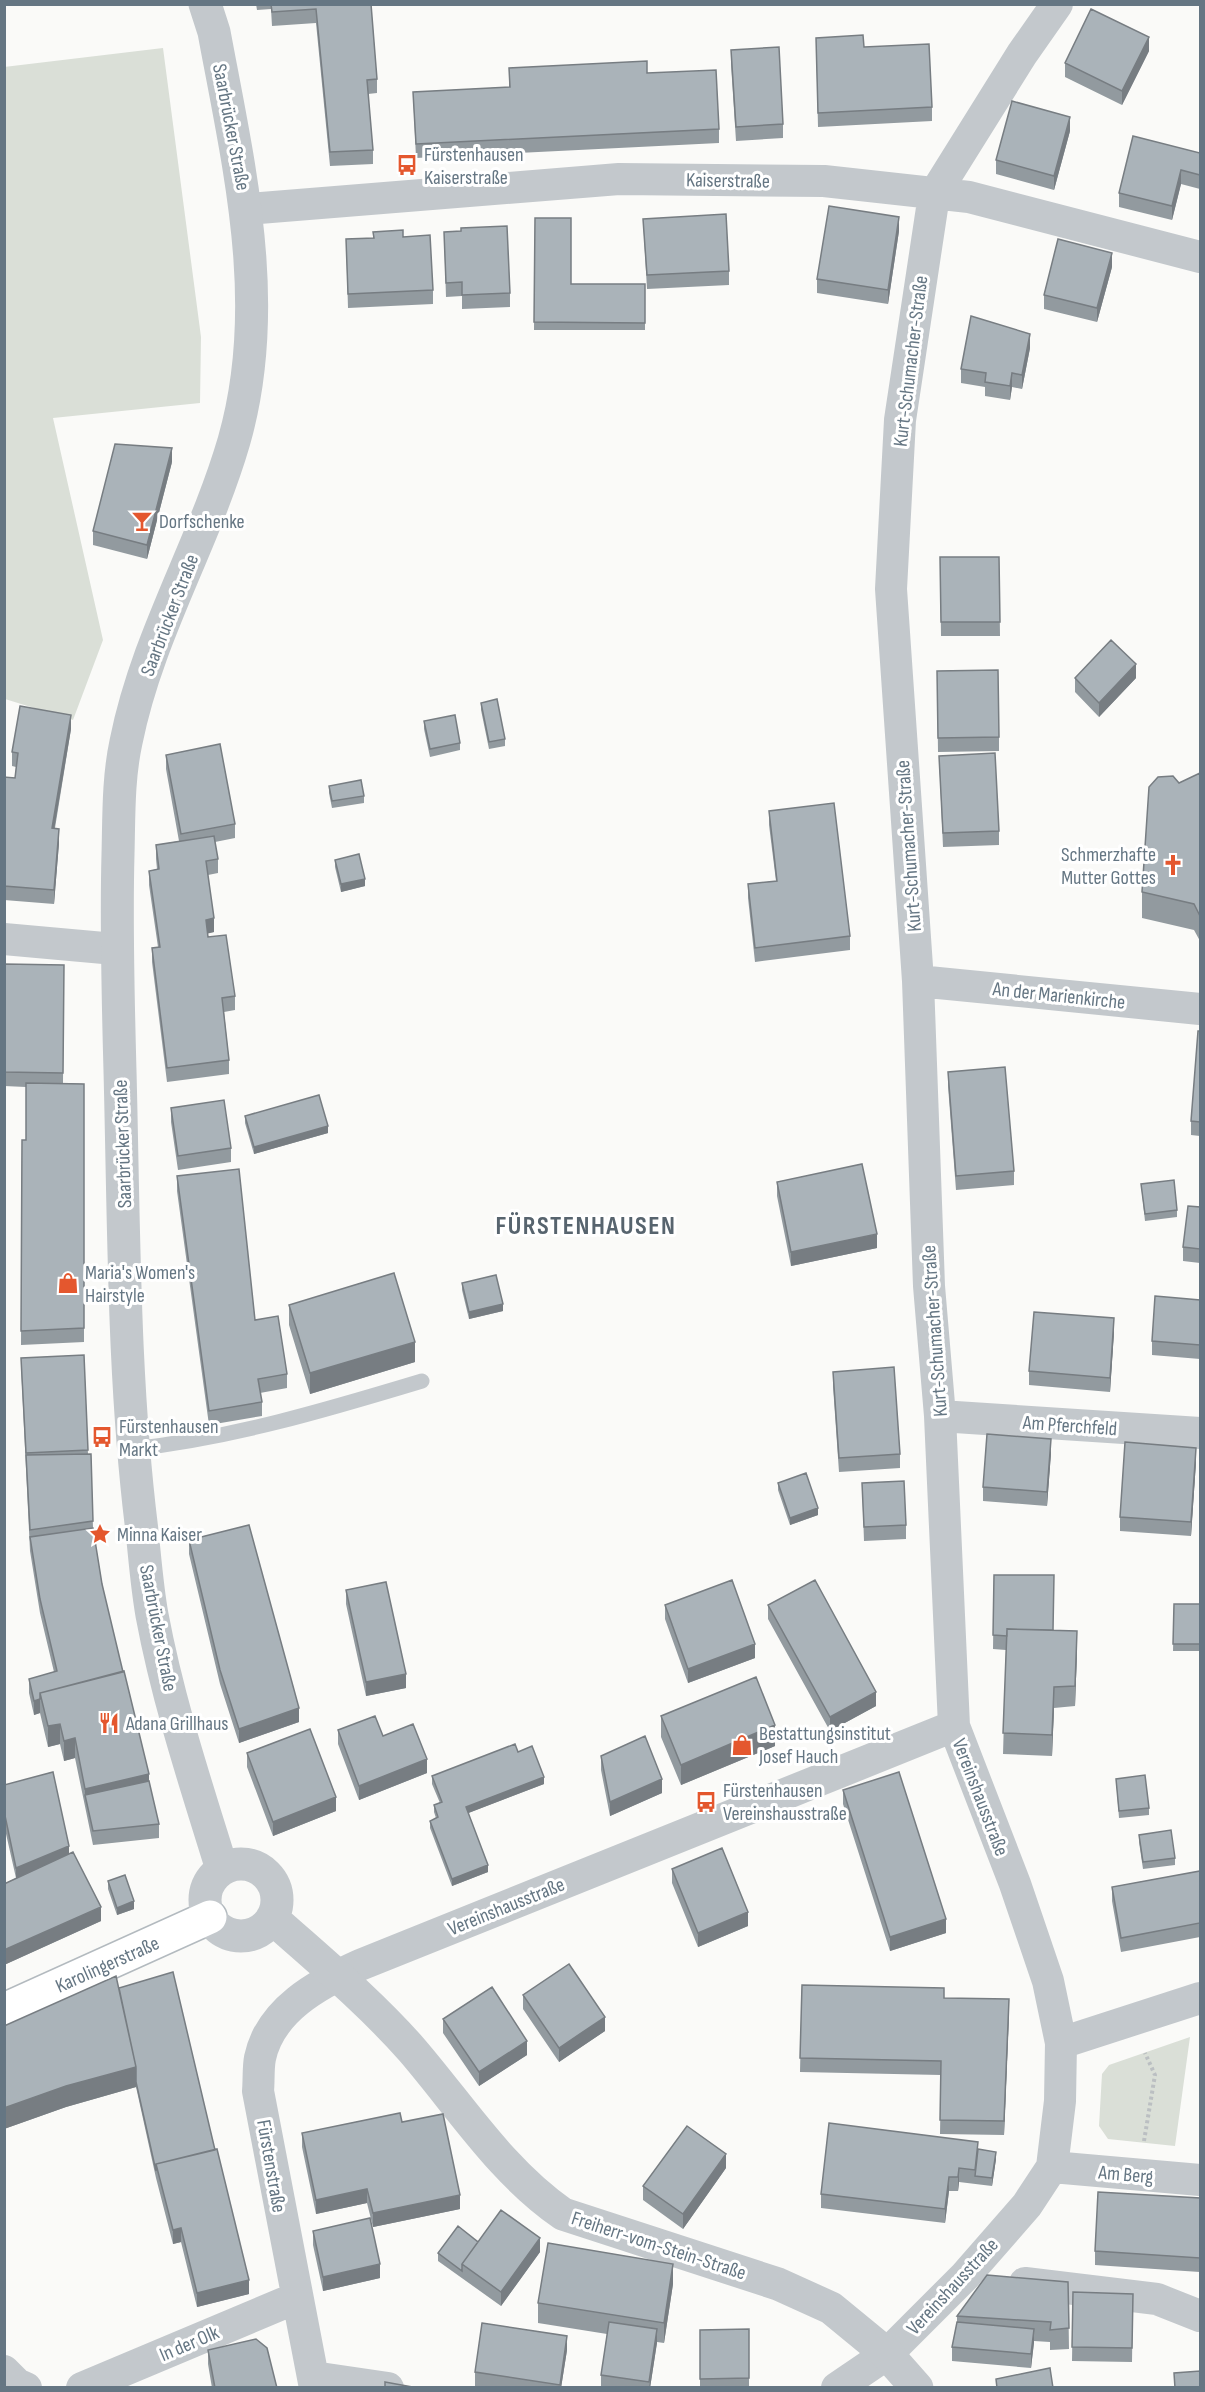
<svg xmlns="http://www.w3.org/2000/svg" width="1205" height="2392" font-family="'Sofia Sans Condensed',sans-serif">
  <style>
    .green { fill: #dadfd7 }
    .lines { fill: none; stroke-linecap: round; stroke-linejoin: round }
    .secondary-casing { stroke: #b3babf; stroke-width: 36 }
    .path { stroke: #bbbfc2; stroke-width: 4; stroke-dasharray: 3 3; stroke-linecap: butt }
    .service { stroke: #c3c8cc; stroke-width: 15 }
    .minor { stroke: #c3c8cc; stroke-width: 32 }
    .tertiary { stroke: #c3c8cc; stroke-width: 33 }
    .secondary { stroke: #fff; stroke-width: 33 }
    .wall { fill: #929a9f }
    .shaded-wall { fill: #777d82 }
    .building { fill: #aab3b9; stroke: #777d82; stroke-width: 1.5 }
    .labels { text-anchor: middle; stroke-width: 6; stroke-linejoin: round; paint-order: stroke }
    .street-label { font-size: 20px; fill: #657683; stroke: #fff }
    .poi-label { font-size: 20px; fill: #657683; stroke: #fff; text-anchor: start }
    .district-label { font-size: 26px; font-weight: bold; letter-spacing: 1.5px; fill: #57646e; stroke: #fff }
  </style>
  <rect width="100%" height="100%" fill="#fafaf8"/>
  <path class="green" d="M163,48L201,337L200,403L53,418L103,640L73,720L5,699L4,67Z
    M1190,2037L1175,2146L1108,2139L1099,2126L1102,2074L1109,2065Z"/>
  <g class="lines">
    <defs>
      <path id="secondary" d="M4,2010L210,1917"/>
    </defs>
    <use href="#secondary" class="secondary-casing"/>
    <path class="path" d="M1144,2141L1155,2075L1145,2053"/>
    <path class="service" d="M132,1449C232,1438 326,1410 422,1381"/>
    <path class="minor" d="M247,209L619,179L824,181L969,197L1200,257
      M4,939L115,949
      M918,981L1200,1009
      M940,1416L1200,1433
      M954,1726L940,1416L929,1286L918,981L891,589L900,420L934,195L1022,54L1057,4
      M1061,2043L1200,1998
      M1052,2167L1200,2180
      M1025,2283L1157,2299L1200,2316
      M4,2371L17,2384L26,2388
      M313,2377L388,2388
      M82,2388L296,2298
      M315,2388L258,2091C259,2081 258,2068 260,2058C270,2010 318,1984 360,1965L954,1726L1015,1884L1048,1981L1061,2043L1060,2101L1052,2167L1027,2205L965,2276L887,2354L837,2388"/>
    <path class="tertiary" d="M205,4L214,32C239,167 273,305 234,441C204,544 147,636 126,742C118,779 119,817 118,854C116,927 118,998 120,1071C124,1224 123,1379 142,1531C145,1559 147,1587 152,1615C168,1701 196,1785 222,1869
      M205 1900a36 36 0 1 1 72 0a36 36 0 1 1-72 0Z
      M272,1918C319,1960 370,2002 412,2050C461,2107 501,2171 563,2214L778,2284L831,2308L887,2354L917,2388"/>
    <use href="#secondary" class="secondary"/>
  </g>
  <path class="wall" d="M256,4H371L377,79V93L368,94L373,150V164L330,166L316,23L272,26L271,9L257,10Z
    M816,38L864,47L932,107V121L818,127Z
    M731,50L783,124V138L736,141L731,64Z
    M1149,51L1122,105L1065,77V63Z
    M509,68L719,129V143L416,158L413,92L509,87Z
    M1070,131L1054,190L996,174V160Z
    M1200,153V189L1181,184L1172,220L1119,207V193Z
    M535,218L571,284H645V330H534Z
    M643,219L729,271V285L647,289Z
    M899,231L888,304L817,293V279Z
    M373,232L403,237L433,290V304L348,308L346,239L373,238Z
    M444,232L510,293V307L462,309V296L446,297Z
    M1112,267L1097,322L1044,309V295Z
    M1030,348L1022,389L1012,387L1010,400L985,396V387L961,383V369Z
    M172,462L147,559L93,545V531Z
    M940,557H999L1000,636H941Z
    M937,671L999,737V751L938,752Z
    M1075,678H1136L1099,717L1075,692Z
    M481,703L505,739V746L489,749L481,710Z
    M424,721L460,743V750L430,757L424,729Z
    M71,729L55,828L59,843L54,904L4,900V777L15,778L16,767L12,766V752Z
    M166,755L235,824V838L215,842L218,859V873L208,875L214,932L208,933V937L235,996V1010L224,1012L229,1060V1074L167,1082L152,962V948L158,947L149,885V871L157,869L156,859V845L179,841L166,769Z
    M939,756L999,831V845L943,847Z
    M1200,773V941L1194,930L1142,918V892L1179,783Z
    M329,786L364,796V803L332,808L329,793Z
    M769,811L850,936V950L755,962L748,898V884L776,881L769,825Z
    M335,860L365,886L341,892L335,867Z
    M4,964L64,965L63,1083L84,1084V1342L21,1345L22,1140H26V1087L4,1086Z
    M1200,1031V1136L1191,1135V1121Z
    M948,1072L1014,1171V1185L956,1190L948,1086Z
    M171,1108L231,1148V1162L178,1170L171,1122Z
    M245,1116L328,1133L254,1154L245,1123Z
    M177,1176L255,1320L287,1374V1388L260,1393L262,1402V1416L209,1425L177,1191Z
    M777,1182L877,1248L791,1266L777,1196Z
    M1141,1184L1177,1210V1217L1145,1221Z
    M1200,1207V1263L1183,1261V1247Z
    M462,1283L503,1311L469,1319L462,1290Z
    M1200,1300V1359L1152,1355V1341Z
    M289,1305L415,1362L310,1394L289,1325Z
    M1114,1332L1110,1392L1029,1385V1371Z
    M84,1355L88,1454H91L93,1528L102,1584L159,1824V1838L93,1845L75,1758L64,1761L60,1744L48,1747L40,1713L34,1715L29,1693V1679L54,1672L40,1613L30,1551L21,1366Z
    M833,1372L900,1454V1468L839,1472L833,1386Z
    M1051,1453L1047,1506L983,1501V1487Z
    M1196,1462L1191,1536L1120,1531V1517Z
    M778,1483L818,1515L790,1525L778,1490Z
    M862,1483L906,1525V1539L864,1541Z
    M189,1540L299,1722L239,1743L220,1684L189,1554Z
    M994,1575L1077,1651L1075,1706L1054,1708L1052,1756L1003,1754L1006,1650L993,1649Z
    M346,1590L406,1688L366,1696L346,1604Z
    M1174,1604H1200V1651H1173Z
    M665,1605L755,1658L688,1683L665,1619Z
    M768,1605L876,1706L830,1731L768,1619Z
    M661,1716L775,1746L681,1785L661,1737Z
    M338,1730L383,1736L427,1773L359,1800L338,1744Z
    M518,1752L544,1784L468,1813L488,1872L452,1886L430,1828V1821L436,1818L434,1812V1805L440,1803L432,1784V1776Z
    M247,1753L336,1811L273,1836L247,1767Z
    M601,1756L662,1793L610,1816L601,1770Z
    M1116,1779L1149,1808V1815L1119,1818Z
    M4,1785L69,1854L101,1921L4,1965V1884L16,1878L4,1825Z
    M843,1790L946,1933L890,1951L843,1804Z
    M1139,1835L1175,1858V1865L1143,1869L1139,1842Z
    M672,1869L748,1926L698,1947L672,1883Z
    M1200,1871V1937L1121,1952L1112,1901V1887Z
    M108,1881L134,1909L117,1915L108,1889Z
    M802,1985L944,1998L1009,2013L1004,2135L940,2134L941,2075L800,2072Z
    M119,1988L249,2294L197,2307L181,2242L173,2244L156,2178L136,2087L66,2107L4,2129V2026Z
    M523,1995L605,2031L559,2062L523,2009Z
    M443,2019L527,2055L479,2086L443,2033Z
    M402,2122L460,2209L373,2227L367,2203L316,2214L302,2147V2133Z
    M978,2149L996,2159L992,2186L959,2182L958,2191H949L945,2223L821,2208V2194Z
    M726,2168L683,2229L643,2200V2186Z
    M1200,2198V2272L1095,2265V2251Z
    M313,2231L380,2278L323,2291L313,2245Z
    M540,2252L501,2306L438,2261V2253Z
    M1068,2282L1069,2349L1050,2350V2342L1034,2341L1031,2368L952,2361V2347L957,2322V2316Z
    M673,2284L664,2343L657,2342L650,2388H601V2375L607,2334L538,2323V2303Z
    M1073,2292L1133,2294L1132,2362L1072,2361Z
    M749,2329V2388H700V2330Z
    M208,2350L277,2388H212L208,2364Z
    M567,2350L561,2388H482L475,2386V2372Z"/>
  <path class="shaded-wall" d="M1149,37V51L1122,105V91Z
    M1070,117V131L1054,190V176Z
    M1181,170V184L1172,220V206Z
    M899,217V231L888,304V290Z
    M1112,253V267L1097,322V308Z
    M1030,334V348L1022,389V375Z
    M1012,373V387L1010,400V386Z
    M172,448V462L147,559V545Z
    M1136,664V678L1099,717V703Z
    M71,715V729L52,842V828Z
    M59,829V843L54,904V890Z
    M365,879V886L341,892V884Z
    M214,918V932L206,934V920Z
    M328,1126V1133L254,1154V1147Z
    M877,1234V1248L791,1266V1252Z
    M503,1304V1311L469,1319V1312Z
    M1114,1318V1332L1110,1392V1378Z
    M415,1342V1362L310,1394V1373Z
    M1051,1439V1453L1047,1506V1492Z
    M1196,1448V1462L1191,1536V1522Z
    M818,1508V1515L790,1525V1518Z
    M1077,1631V1651L1075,1706V1686Z
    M755,1644V1658L688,1683V1669Z
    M406,1674V1688L366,1696V1682Z
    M1054,1687V1708L1052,1756V1735Z
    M876,1692V1706L830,1731V1717Z
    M40,1699V1713L34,1715V1701Z
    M299,1708V1722L239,1743V1729Z
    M60,1724V1744L48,1747V1726Z
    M775,1725V1746L681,1785V1765Z
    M75,1738V1758L64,1761V1741Z
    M427,1759V1773L359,1800V1786Z
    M149,1774V1795H85V1789Z
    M544,1777V1784L466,1814V1807Z
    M662,1779V1793L610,1816V1802Z
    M336,1797V1811L273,1836V1822Z
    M69,1846V1860L16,1882V1868Z
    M488,1865V1872L452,1886V1879Z
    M134,1901V1909L117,1915V1908Z
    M101,1907V1921L4,1965V1950Z
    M748,1912V1926L698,1947V1933Z
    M946,1919V1933L890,1951V1937Z
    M1009,1999V2013L1004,2135V2121Z
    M605,2017V2031L559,2062V2048Z
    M527,2041V2055L479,2086V2072Z
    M136,2067V2087L66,2107L4,2129V2108L66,2086Z
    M996,2152V2159L992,2186V2178Z
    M726,2154V2168L683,2229V2214Z
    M959,2168V2182L958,2191V2177Z
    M949,2177V2191L945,2223V2209Z
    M367,2189V2203L316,2214V2200Z
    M460,2195V2209L373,2227V2213Z
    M181,2228V2242L173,2244V2230Z
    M540,2238V2252L501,2306V2292Z
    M380,2264V2278L323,2291V2277Z
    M673,2264V2284L664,2343V2323Z
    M249,2280V2294L197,2307V2293Z
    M657,2329V2343L650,2388H649Z
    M1034,2329V2343L1031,2368V2354Z
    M567,2336V2350L561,2388H560Z"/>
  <path class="building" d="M271,4H371L377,79L367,80L373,150L330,152L316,9L272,12Z
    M1091,9L1149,37L1122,91L1065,63Z
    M863,35L864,47L929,44L932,107L818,113L816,38Z
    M779,47L783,124L736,127L731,50Z
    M647,61V73L716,70L719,129L416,144L413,92L510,87L509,68Z
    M1012,101L1070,117L1054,176L996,160Z
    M1133,136L1200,153V175L1181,170L1172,206L1119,193Z
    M829,206L899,217L888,290L817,279Z
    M726,214L729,271L647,275L643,219Z
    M535,218H571V284H645V323L534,322Z
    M507,226L510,293L462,295V282L446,283L444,232L461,231V228Z
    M403,230V237L430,235L433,290L348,294L346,239L374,238L373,232Z
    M1058,239L1112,253L1097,308L1044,295Z
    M971,316L1030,334L1022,375L1012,373L1010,386L985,382L986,373L961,369Z
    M115,444L172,448L147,545L93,531Z
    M940,557H999L1000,622H941Z
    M1111,640L1136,664L1099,703L1075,678Z
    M998,670L999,737L938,738L937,671Z
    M497,699L505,739L489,742L481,703Z
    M20,706L71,715L52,828L59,829L54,890L4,886V777L15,778L18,753L12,752Z
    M455,715L460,743L430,749L424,721Z
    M220,744L235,824L181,834L166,755Z
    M995,753L999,831L943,833L939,756Z
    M1200,773V916L1194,904L1142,892L1149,787L1158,777L1173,776L1179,783Z
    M361,780L364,796L332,801L329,786Z
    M834,803L850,936L755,948L748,884L777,881L769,811Z
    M214,836L218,859L206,861L214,918L206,920L208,937L226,935L235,996L222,998L229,1060L167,1068L152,948L160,947L149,871L159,869L156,845Z
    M359,854L365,879L341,884L335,860Z
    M4,964L64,965L63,1073L4,1072Z
    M1198,1031H1200V1122L1191,1121Z
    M1005,1067L1014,1171L956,1176L948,1072Z
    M26,1083L84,1084V1328L21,1331L22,1140H26Z
    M319,1095L328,1126L254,1147L245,1116Z
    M224,1100L231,1148L178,1156L171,1108Z
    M862,1164L877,1234L791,1252L777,1182Z
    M239,1169L255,1320L278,1316L287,1374L258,1379L262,1402L209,1411L177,1176Z
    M1174,1180L1177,1210L1145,1214L1141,1184Z
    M1188,1206L1200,1207V1249L1183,1247Z
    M394,1273L415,1342L310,1373L289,1305Z
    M496,1275L503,1304L469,1312L462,1283Z
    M1155,1296L1200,1300V1345L1152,1341Z
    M1034,1312L1114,1318L1110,1378L1029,1371Z
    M84,1355L88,1450L26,1453L21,1358Z
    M894,1367L900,1454L839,1458L833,1372Z
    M987,1434L1051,1439L1047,1492L983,1487Z
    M1125,1442L1196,1448L1191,1522L1120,1517Z
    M91,1454L93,1521L30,1530L26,1455Z
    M806,1473L818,1508L790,1518L778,1483Z
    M904,1481L906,1525L864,1527L862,1483Z
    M249,1525L299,1708L239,1729L220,1670L189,1540Z
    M93,1528L102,1584L123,1672L40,1693V1699L34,1701L29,1679L57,1671L40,1599L30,1537Z
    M994,1575H1054L1053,1630L1007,1629V1636L993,1635Z
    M732,1580L755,1644L688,1669L665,1605Z
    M815,1580L876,1692L830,1717L768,1605Z
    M386,1582L406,1674L366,1682L346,1590Z
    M1174,1604H1200V1644H1173Z
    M1007,1629L1077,1631L1075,1686L1054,1687L1052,1735L1003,1733Z
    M124,1671L149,1774L85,1789L75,1738L64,1741L60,1724L48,1726L40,1693Z
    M756,1677L775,1725L681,1765L661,1716Z
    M375,1716L383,1736L413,1724L427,1759L359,1786L338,1730Z
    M310,1729L336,1797L273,1822L247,1753Z
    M645,1736L662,1779L610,1802L601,1756Z
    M515,1744L518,1752L532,1746L544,1777L466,1807L488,1865L452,1879L430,1821L438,1817L434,1805L442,1802L432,1776Z
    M53,1772L69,1846L16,1868L4,1811V1785Z
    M899,1772L946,1919L890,1937L843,1790Z
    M1145,1775L1149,1808L1119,1811L1116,1779Z
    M149,1781L159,1824L93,1831L85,1795Z
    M1171,1830L1175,1858L1143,1862L1139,1835Z
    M722,1848L748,1912L698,1933L672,1869Z
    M73,1852L101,1907L4,1950V1884Z
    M1200,1871V1923L1121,1938L1112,1887Z
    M125,1875L134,1901L117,1908L108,1881Z
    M569,1964L605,2017L559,2048L523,1995Z
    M173,1972L215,2150L156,2164V2171L136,2082V2067L119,1988Z
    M116,1976L136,2067L66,2086L4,2108V2026Z
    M802,1985L944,1988V1998L1009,1999L1004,2121L940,2120L941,2061L800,2058Z
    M492,1987L527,2041L479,2072L443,2019Z
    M400,2113L402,2122L443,2114L460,2195L373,2213L367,2189L316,2200L302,2133Z
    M829,2123L978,2142L975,2170L959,2168L958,2177H949L945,2209L821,2194Z
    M687,2126L726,2154L683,2214L643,2186Z
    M217,2149L249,2280L197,2293L181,2228L173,2230L156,2164Z
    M978,2149L996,2152L992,2178L975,2176Z
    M1098,2192L1200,2198V2258L1095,2251Z
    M501,2210L540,2238L501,2292L462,2264Z
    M370,2218L380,2264L323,2277L313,2231Z
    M458,2226L478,2242L462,2264V2271L438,2253Z
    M548,2243L673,2264L664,2323L538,2303Z
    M987,2275L1068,2282L1069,2328L1050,2330L1051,2322L957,2316Z
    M1073,2292L1133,2294L1132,2348L1072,2347Z
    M609,2322L657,2329L649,2382L601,2375Z
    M957,2322L1034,2329L1031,2354L952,2347Z
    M482,2323L567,2336L560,2385L475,2372Z
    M749,2329V2378L700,2379V2330Z
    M256,2339L267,2348L277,2388H215L208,2350Z
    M1050,2368L1053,2388H997L996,2379Z
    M1200,2371V2388H1175L1174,2373Z
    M385,2382L418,2388H385Z"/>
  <defs>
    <symbol id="bus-bare" viewBox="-9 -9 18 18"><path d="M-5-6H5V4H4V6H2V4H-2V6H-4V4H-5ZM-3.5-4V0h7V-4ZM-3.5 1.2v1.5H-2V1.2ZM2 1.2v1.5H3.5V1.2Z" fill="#e4572e" stroke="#fff" stroke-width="2.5" paint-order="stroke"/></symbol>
    <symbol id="bar-bare" viewBox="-9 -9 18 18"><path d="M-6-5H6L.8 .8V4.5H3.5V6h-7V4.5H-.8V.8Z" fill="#e4572e" stroke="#fff" stroke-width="2.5" paint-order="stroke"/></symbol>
    <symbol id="church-bare" viewBox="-9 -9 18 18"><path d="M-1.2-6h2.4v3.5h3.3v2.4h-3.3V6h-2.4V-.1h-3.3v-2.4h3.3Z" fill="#e4572e" stroke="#fff" stroke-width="2.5" paint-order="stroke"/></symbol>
    <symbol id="shop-bare" viewBox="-9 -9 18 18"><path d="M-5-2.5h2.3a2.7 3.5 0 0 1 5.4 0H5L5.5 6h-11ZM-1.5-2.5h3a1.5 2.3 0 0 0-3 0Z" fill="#e4572e" stroke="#fff" stroke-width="2.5" paint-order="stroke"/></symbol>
    <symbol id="sight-bare" viewBox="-9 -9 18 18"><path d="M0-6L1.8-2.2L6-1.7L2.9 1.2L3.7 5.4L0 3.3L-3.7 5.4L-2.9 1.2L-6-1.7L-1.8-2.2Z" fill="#e4572e" stroke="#fff" stroke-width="2.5" paint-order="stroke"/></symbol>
    <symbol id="restaurant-bare" viewBox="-9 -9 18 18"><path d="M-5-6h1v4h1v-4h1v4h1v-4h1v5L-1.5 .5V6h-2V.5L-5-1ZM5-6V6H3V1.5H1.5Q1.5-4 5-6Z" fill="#e4572e" stroke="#fff" stroke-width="2.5" paint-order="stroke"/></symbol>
  </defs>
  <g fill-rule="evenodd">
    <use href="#bus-bare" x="392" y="150" width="30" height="30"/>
    <use href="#bar-bare" x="127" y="506" width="30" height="30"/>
    <use href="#church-bare" x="1158" y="850" width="30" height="30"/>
    <use href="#shop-bare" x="53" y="1268" width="30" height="30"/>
    <use href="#bus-bare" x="87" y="1422" width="30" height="30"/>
    <use href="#sight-bare" x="85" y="1519" width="30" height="30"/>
    <use href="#restaurant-bare" x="94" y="1708" width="30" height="30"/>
    <use href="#shop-bare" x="727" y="1730" width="30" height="30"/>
    <use href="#bus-bare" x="691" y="1787" width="30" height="30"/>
  </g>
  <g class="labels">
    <g class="street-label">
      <text transform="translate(232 127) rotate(79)" y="7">Saarbrücker Straße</text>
      <text transform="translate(728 180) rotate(1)" y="7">Kaiserstraße</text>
      <text transform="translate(910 361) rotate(-83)" y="7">Kurt-Schumacher-Straße</text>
      <text transform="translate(169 615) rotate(-69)" y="7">Saarbrücker Straße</text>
      <text transform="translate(908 846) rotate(-94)" y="7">Kurt-Schumacher-Straße</text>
      <text transform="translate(1059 995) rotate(6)" y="7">An der Marienkirche</text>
      <text transform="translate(122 1144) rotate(-92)" y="7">Saarbrücker Straße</text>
      <text transform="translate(934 1331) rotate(-94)" y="7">Kurt-Schumacher-Straße</text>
      <text transform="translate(1070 1425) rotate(4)" y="7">Am Pferchfeld</text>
      <text transform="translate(159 1628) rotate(79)" y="7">Saarbrücker Straße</text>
      <text transform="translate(981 1797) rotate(69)" y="7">Vereinshausstraße</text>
      <text transform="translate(506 1906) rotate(-22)" y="7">Vereinshausstraße</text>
      <text transform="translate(107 1964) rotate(-24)" y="7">Karolingerstraße</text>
      <text transform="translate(272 2166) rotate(80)" y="7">Fürstenstraße</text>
      <text transform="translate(1126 2174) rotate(5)" y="7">Am Berg</text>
      <text transform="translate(659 2245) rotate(18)" y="7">Freiherr-vom-Stein-Straße</text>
      <text transform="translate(952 2286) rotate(-47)" y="7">Vereinshausstraße</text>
      <text transform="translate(189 2343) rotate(-23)" y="7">In der Olk</text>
    </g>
    <g class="poi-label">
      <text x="424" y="161">Fürstenhausen<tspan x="424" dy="23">Kaiserstraße</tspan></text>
      <text x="159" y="528">Dorfschenke</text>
      <text x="1156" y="861" text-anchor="end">Schmerzhafte<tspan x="1156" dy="23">Mutter Gottes</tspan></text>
      <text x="85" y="1279">Maria's Women's<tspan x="85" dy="23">Hairstyle</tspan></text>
      <text x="119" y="1433">Fürstenhausen<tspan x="119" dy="23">Markt</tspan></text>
      <text x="117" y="1541">Minna Kaiser</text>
      <text x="126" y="1730">Adana Grillhaus</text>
      <text x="759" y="1740">Bestattungsinstitut<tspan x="759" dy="23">Josef Hauch</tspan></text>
      <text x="723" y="1797">Fürstenhausen<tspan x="723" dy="23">Vereinshausstraße</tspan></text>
    </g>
    <g class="district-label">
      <text x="586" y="1234">FÜRSTENHAUSEN</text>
    </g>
  </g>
  <rect width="1205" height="2392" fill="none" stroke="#657683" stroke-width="12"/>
</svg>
